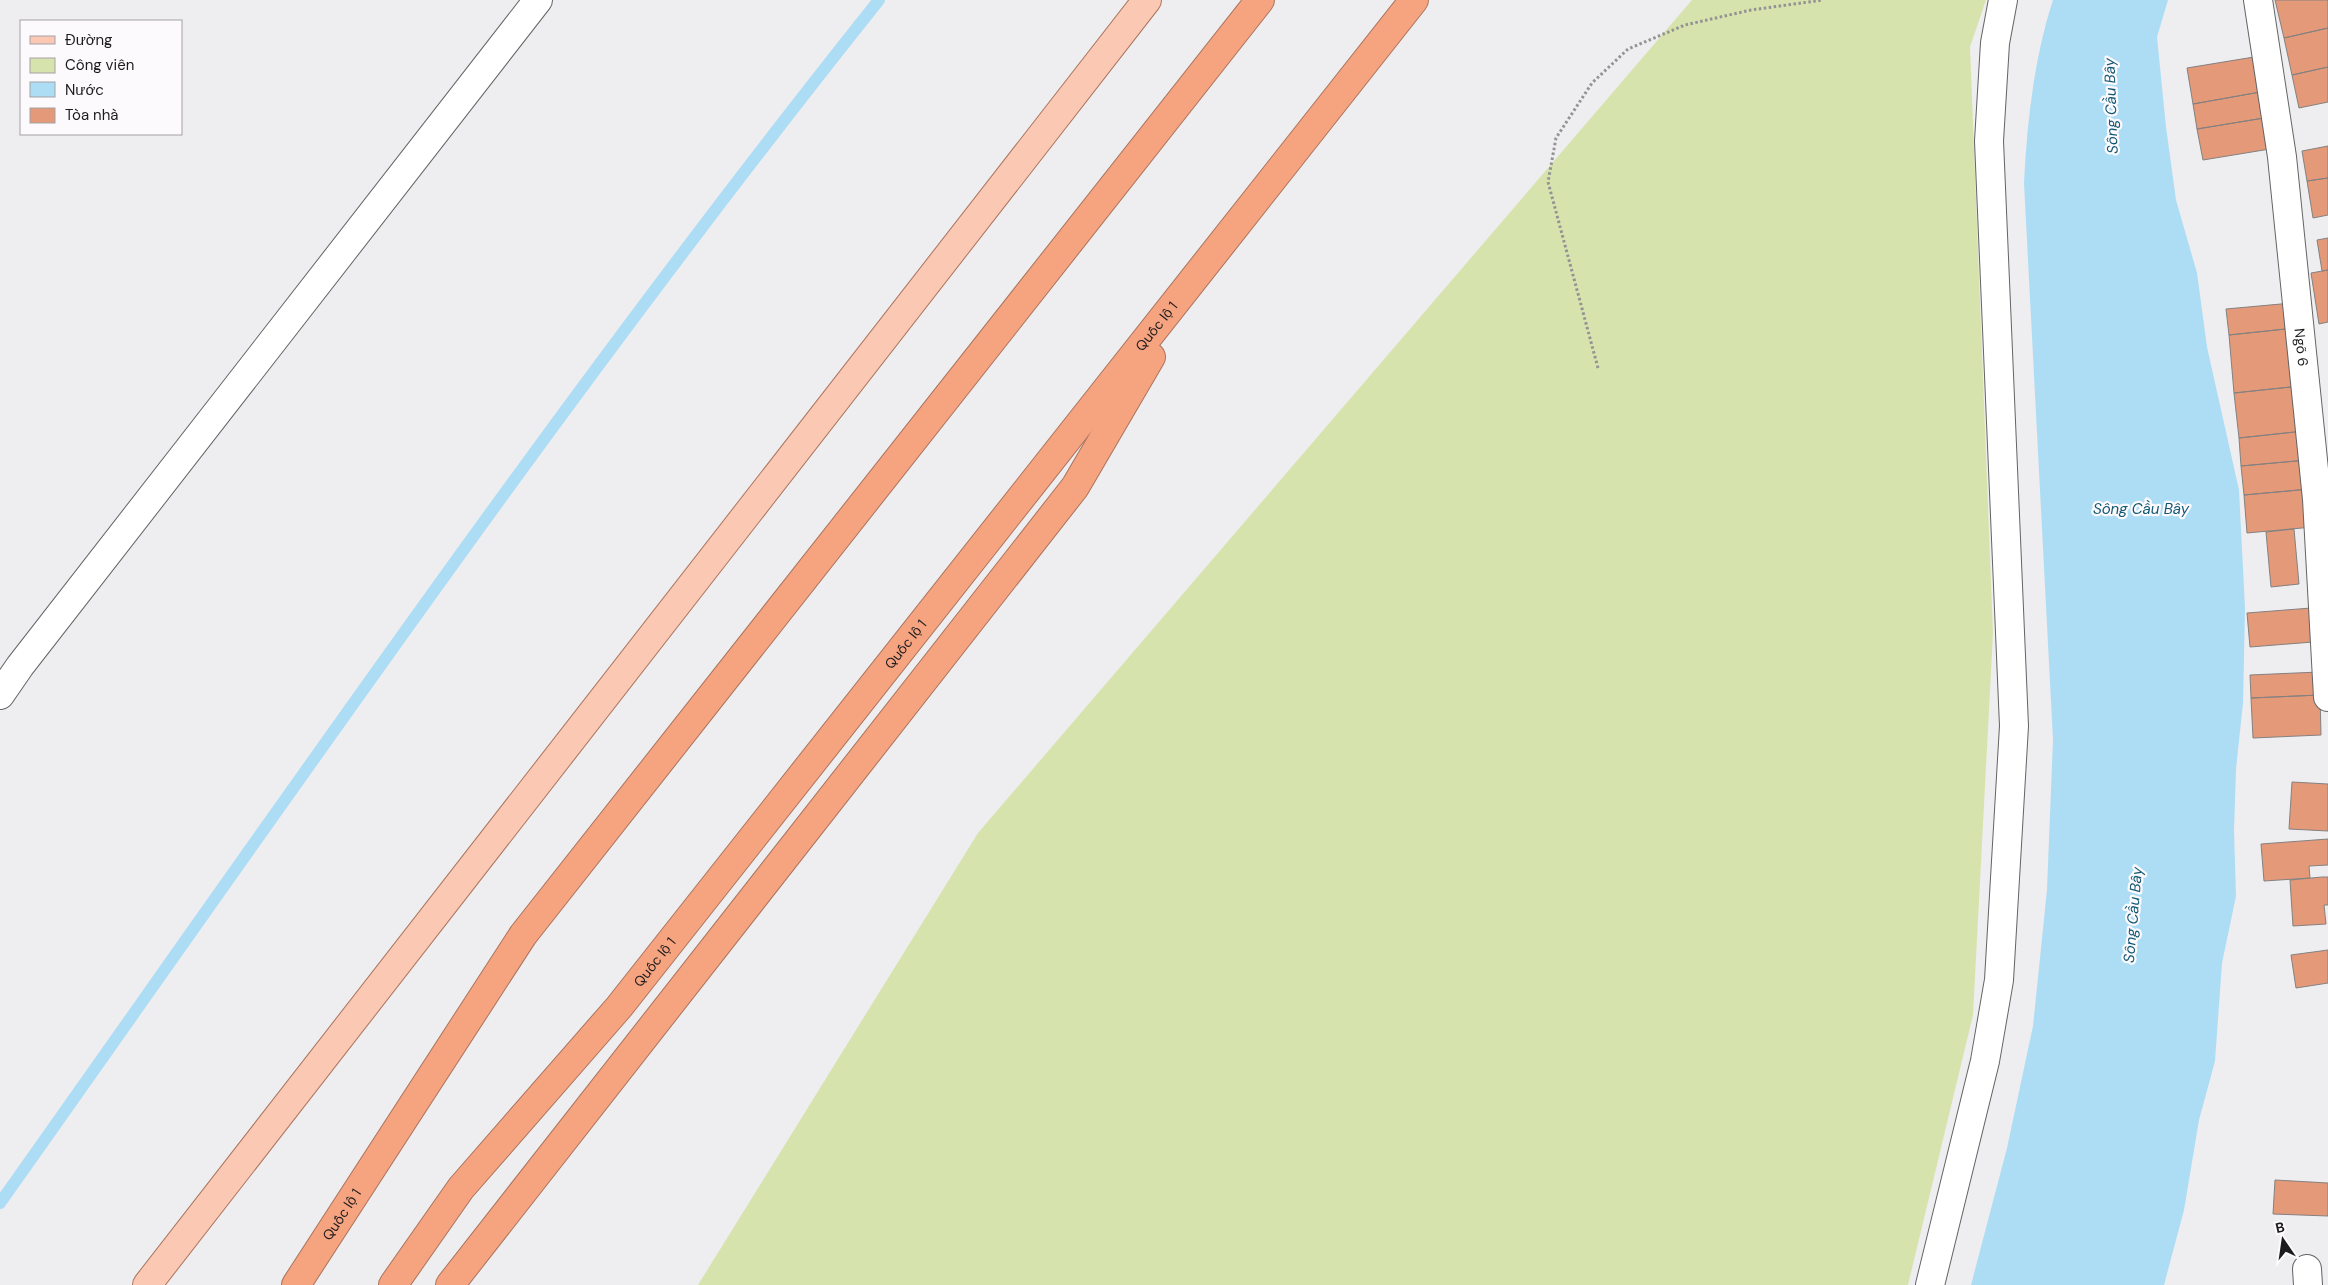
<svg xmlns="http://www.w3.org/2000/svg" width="2328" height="1285" font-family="'DM Sans',sans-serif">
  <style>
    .green { fill: #d7e3ac }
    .water { fill: #adddf5 }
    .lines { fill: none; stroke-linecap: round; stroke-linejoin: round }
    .stream { stroke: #adddf5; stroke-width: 12 }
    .building { fill: #e49979; stroke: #848180 }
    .minor-casing { stroke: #646365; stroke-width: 30 }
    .major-casing { stroke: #aa745d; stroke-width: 30 }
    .highway-casing { stroke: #aa745d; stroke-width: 30 }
    .path { stroke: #939294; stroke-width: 3; stroke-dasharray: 2.5 2.5; stroke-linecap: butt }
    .minor { stroke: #fff; stroke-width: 28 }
    .major { stroke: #fac8b3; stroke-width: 28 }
    .highway { stroke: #f6a380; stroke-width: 28 }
    .labels { text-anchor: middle; stroke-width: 4.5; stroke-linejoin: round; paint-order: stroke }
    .street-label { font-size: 14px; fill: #1d1c1d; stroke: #fcfafd }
    .water-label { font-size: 15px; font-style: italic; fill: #115772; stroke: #fcfafd }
  </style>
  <rect width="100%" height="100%" fill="#eeedef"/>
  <path class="green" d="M1692,0H1986L1970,47L1993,633L1973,1015L1908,1285H698L978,833Z"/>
  <path class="water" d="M2053,0H2168L2157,37L2166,127L2176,200L2197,273L2207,347L2239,490L2245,608L2243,703L2236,769L2234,831L2236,896L2222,963L2215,1061L2199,1120L2184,1210L2164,1285H1971L2007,1148L2033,1026L2047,890L2053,740L2024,183C2027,121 2034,59 2053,0Z"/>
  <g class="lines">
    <path class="stream" d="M0,1203C287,798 569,388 879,0"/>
  </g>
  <path class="building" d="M2275,0H2328V28L2284,38Z
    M2328,28V67L2292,75L2284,38Z
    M2260,56L2266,91L2193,104L2187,68Z
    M2328,67V102L2299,108L2292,75Z
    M2266,91L2270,117L2197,129L2193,104Z
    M2270,117L2276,148L2203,160L2197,129Z
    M2328,146V178L2307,181L2302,151Z
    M2328,178V215L2313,218L2307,181Z
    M2328,238V270L2322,271L2317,240Z
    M2328,270V322L2319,324L2311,273Z
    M2292,303L2295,328L2229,335L2226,309Z
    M2295,328L2300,386L2234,393L2229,335Z
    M2300,386L2304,431L2239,438L2234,393Z
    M2304,431L2307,460L2241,466L2239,438Z
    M2307,460L2310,489L2244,495L2241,466Z
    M2310,489L2313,527L2247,533L2244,495Z
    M2294,529L2299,584L2271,587L2266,532Z
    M2311,608L2313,642L2250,647L2247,613Z
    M2319,672L2320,695L2251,698L2250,675Z
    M2320,695L2321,735L2253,738L2251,698Z
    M2292,782L2328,784V831L2289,829Z
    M2328,839V865L2309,866L2310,878L2264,881L2261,844Z
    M2322,877H2328V905H2324L2326,924L2293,926L2290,880Z
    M2328,950V983L2296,988L2291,955Z
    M2275,1180L2328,1183V1216L2273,1214Z"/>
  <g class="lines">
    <defs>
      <g id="minor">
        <path id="s1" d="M2258,0L2282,157L2317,499L2328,697"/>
        <path d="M0,695L20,666L538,0"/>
        <path d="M2307,1269L2308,1285"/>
        <path d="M1930,1285L1985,1061L1999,980L2014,726L1989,141L1995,43L2003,0"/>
      </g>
      <path id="major" d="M147,1285L1147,0"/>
      <g id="highway">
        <path id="s2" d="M296,1285L523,935L1260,0"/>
        <path id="s3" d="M393,1285L461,1188L619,1007L1414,0"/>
        <path d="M450,1285L1075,487L1151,357"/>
      </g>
    </defs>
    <use href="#minor" class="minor-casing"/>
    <use href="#major" class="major-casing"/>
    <use href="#highway" class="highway-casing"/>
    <path class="path" d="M1598,368L1548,182L1556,138L1592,83L1628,49L1685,25L1751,10L1823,0"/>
    <use href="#minor" class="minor"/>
    <use href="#major" class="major"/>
    <use href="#highway" class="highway"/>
  </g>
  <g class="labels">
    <g class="street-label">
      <text dy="5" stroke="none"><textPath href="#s3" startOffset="1226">Quốc lộ 1</textPath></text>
      <text dy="5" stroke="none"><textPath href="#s1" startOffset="350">Ngõ 6</textPath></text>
      <text dy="5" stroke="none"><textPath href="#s3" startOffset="821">Quốc lộ 1</textPath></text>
      <text dy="5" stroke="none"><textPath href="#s3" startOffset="416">Quốc lộ 1</textPath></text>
      <text dy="5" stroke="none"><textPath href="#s2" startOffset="84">Quốc lộ 1</textPath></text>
    </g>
    <g class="water-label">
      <text transform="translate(2111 106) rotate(-92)" y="5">Sông Cầu Bây</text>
      <text x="2141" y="514">Sông Cầu Bây</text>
      <text transform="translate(2133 915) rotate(-85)" y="5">Sông Cầu Bây</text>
    </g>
  </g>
  <rect x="20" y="20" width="162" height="115" fill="#fcfafd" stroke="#a3a1a3"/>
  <rect x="30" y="36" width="25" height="8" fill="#fac8b3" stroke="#a3a1a3"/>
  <text x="65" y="45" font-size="15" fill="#1d1c1d">Đường</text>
  <rect x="30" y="58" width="25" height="15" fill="#d7e3ac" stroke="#a3a1a3"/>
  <text x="65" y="70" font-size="15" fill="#1d1c1d">Công viên</text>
  <rect x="30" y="82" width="25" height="15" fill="#adddf5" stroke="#a3a1a3"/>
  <text x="65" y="95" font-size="15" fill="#1d1c1d">Nước</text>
  <rect x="30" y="108" width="25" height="15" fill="#e49979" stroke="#a3a1a3"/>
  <text x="65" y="120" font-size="15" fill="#1d1c1d">Tòa nhà</text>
  <g transform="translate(2283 1240) rotate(347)" stroke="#fcfafd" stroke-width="4" paint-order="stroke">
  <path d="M0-4L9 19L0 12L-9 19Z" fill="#1d1c1d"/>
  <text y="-8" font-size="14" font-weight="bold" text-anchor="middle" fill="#1d1c1d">B</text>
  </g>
</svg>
